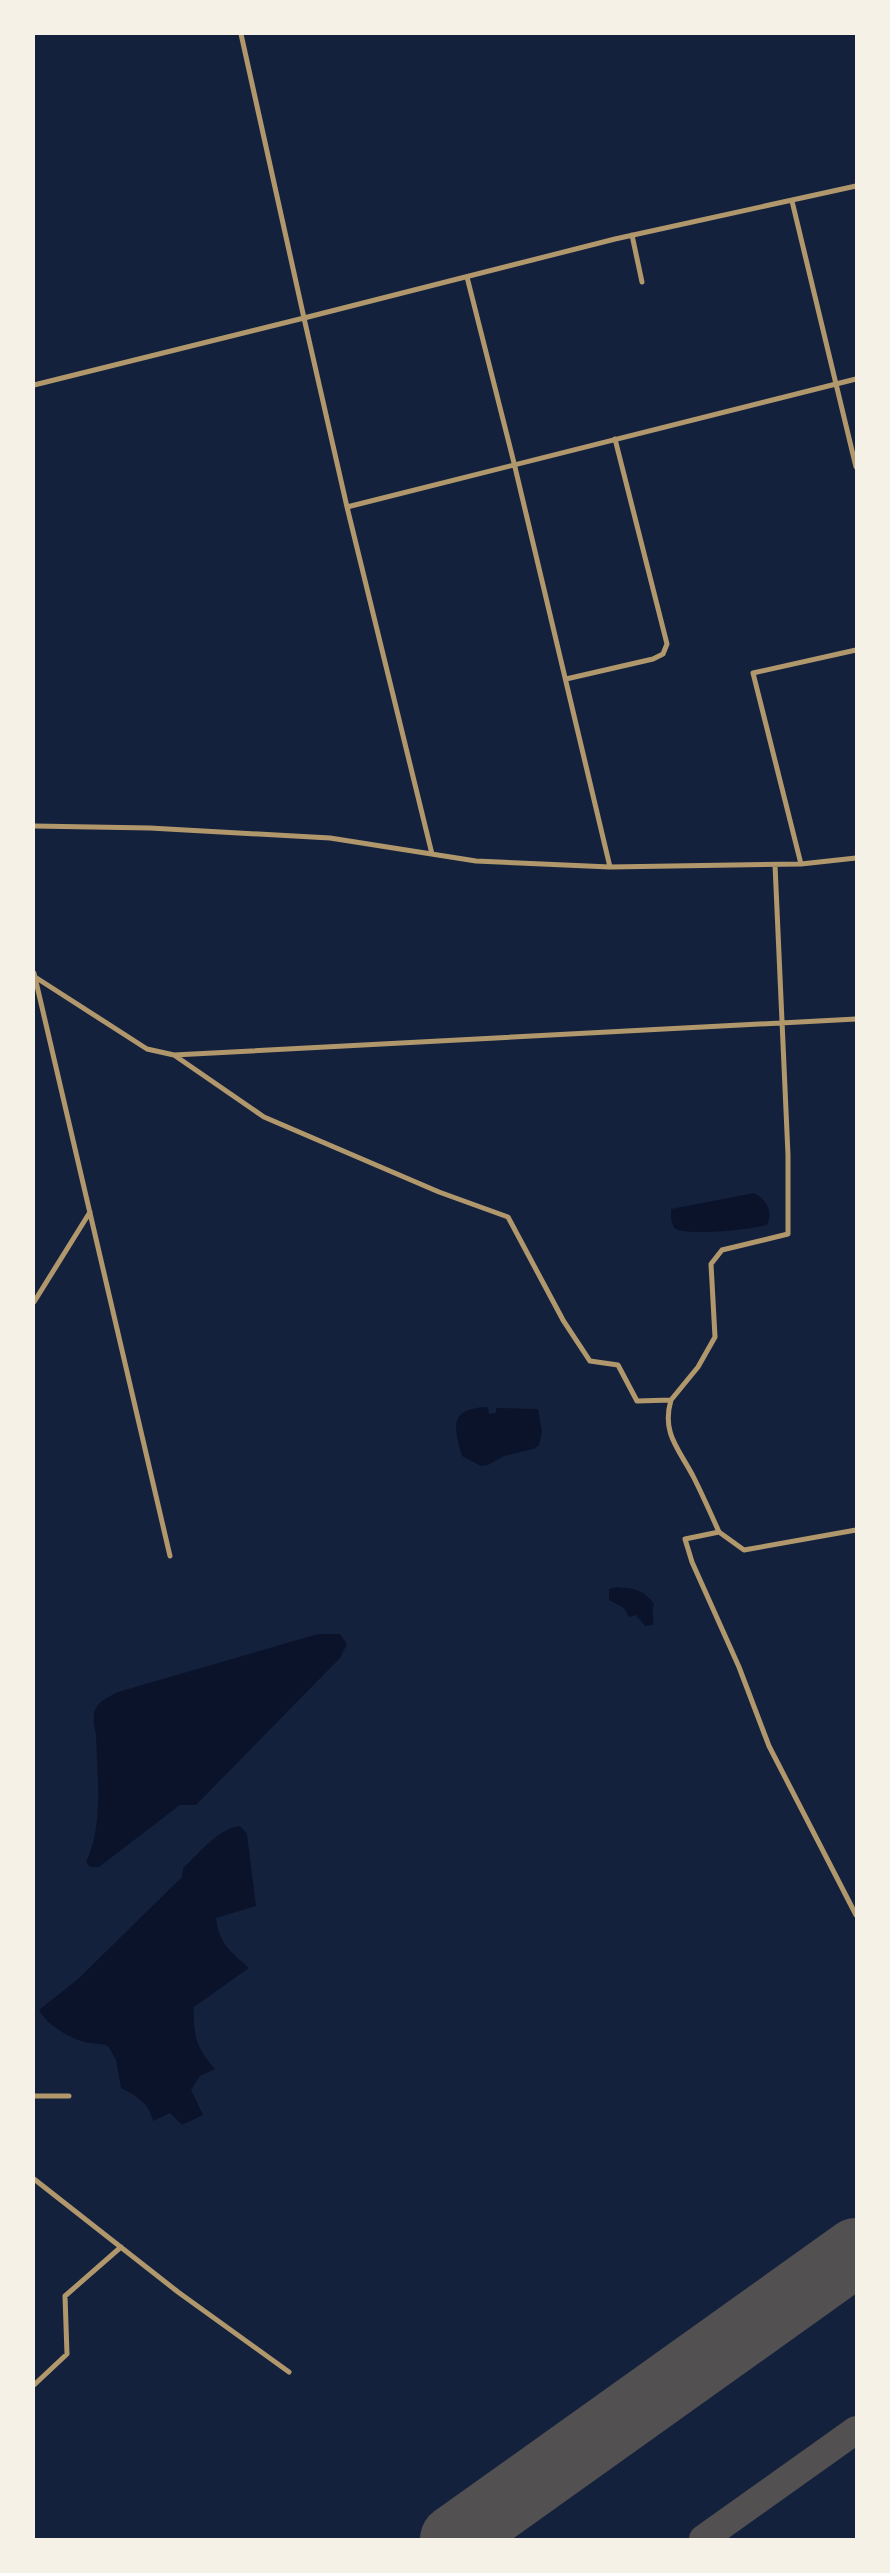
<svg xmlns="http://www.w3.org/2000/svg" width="890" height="2573" viewBox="0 0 890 2573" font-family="'Varela Round',sans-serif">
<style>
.water{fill:#0b132b}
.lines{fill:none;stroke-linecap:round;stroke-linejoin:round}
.taxiway{stroke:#525050;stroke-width:28}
.runway{stroke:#525050;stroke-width:68}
.minor{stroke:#b1986c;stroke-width:5}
</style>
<rect width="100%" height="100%" fill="#14213d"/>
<path class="water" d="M754 1193C766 1199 774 1212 767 1225 752 1229 686 1237 674 1228L671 1219V1209Z
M488 1407 489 1414 496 1413V1408L538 1409 542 1432 539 1445 533 1449 504 1456 488 1465 481 1466 462 1456C452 1424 451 1408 488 1407Z
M616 1587C633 1588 643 1589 654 1604 651 1612 655 1617 653 1625L645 1626 636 1615 629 1617 624 1608 609 1600V1589Z
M318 1634H340L347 1644 340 1658 196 1805H180L99 1867H90L86 1862C104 1824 97 1776 96 1735 90 1709 95 1703 118 1692Z
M240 1826 247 1834 256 1906 216 1918C219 1944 230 1951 249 1968L194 2007C193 2035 196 2048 215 2069L200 2076 191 2090 203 2115 182 2125 170 2113 153 2121C149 2103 137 2096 121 2088L116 2060 108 2046C100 2043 92 2044 84 2042 69 2038 46 2024 39 2010L78 1979 182 1877 183 1868C199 1854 218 1828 240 1826Z"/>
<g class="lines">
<path class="taxiway" d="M703 2539 856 2430"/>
<path class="runway" d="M454 2539 856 2252"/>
<path class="minor" d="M241 34 304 318 615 239 856 186
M792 201 856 467
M632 235 642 282
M467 277 514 463 610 867
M34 385 304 318 347 507 432 854
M347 507 856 379
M566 679 653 659 663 654 667 644 615 439
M34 826 150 828 330 838 476 861 610 867 801 864 856 858
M801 864 753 673 856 650
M34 973 170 1556
M35 977 147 1049 174 1055 264 1117 439 1192 508 1217 563 1320 590 1361 618 1365 637 1401 671 1400C661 1434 680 1450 694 1478 703 1496 711 1514 719 1532L685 1539 692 1562 739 1667 769 1746 856 1915
M174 1055 856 1019
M34 1302 90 1212
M671 1400 698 1367 715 1337 711 1264 722 1250 788 1234V1155L775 865
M719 1532 744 1550 856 1530
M34 2096H69
M34 2179 178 2292 289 2372
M34 2385 67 2354 65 2296 121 2247"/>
</g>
<rect width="890" height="2573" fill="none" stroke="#f6f1e7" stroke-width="70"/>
</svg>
